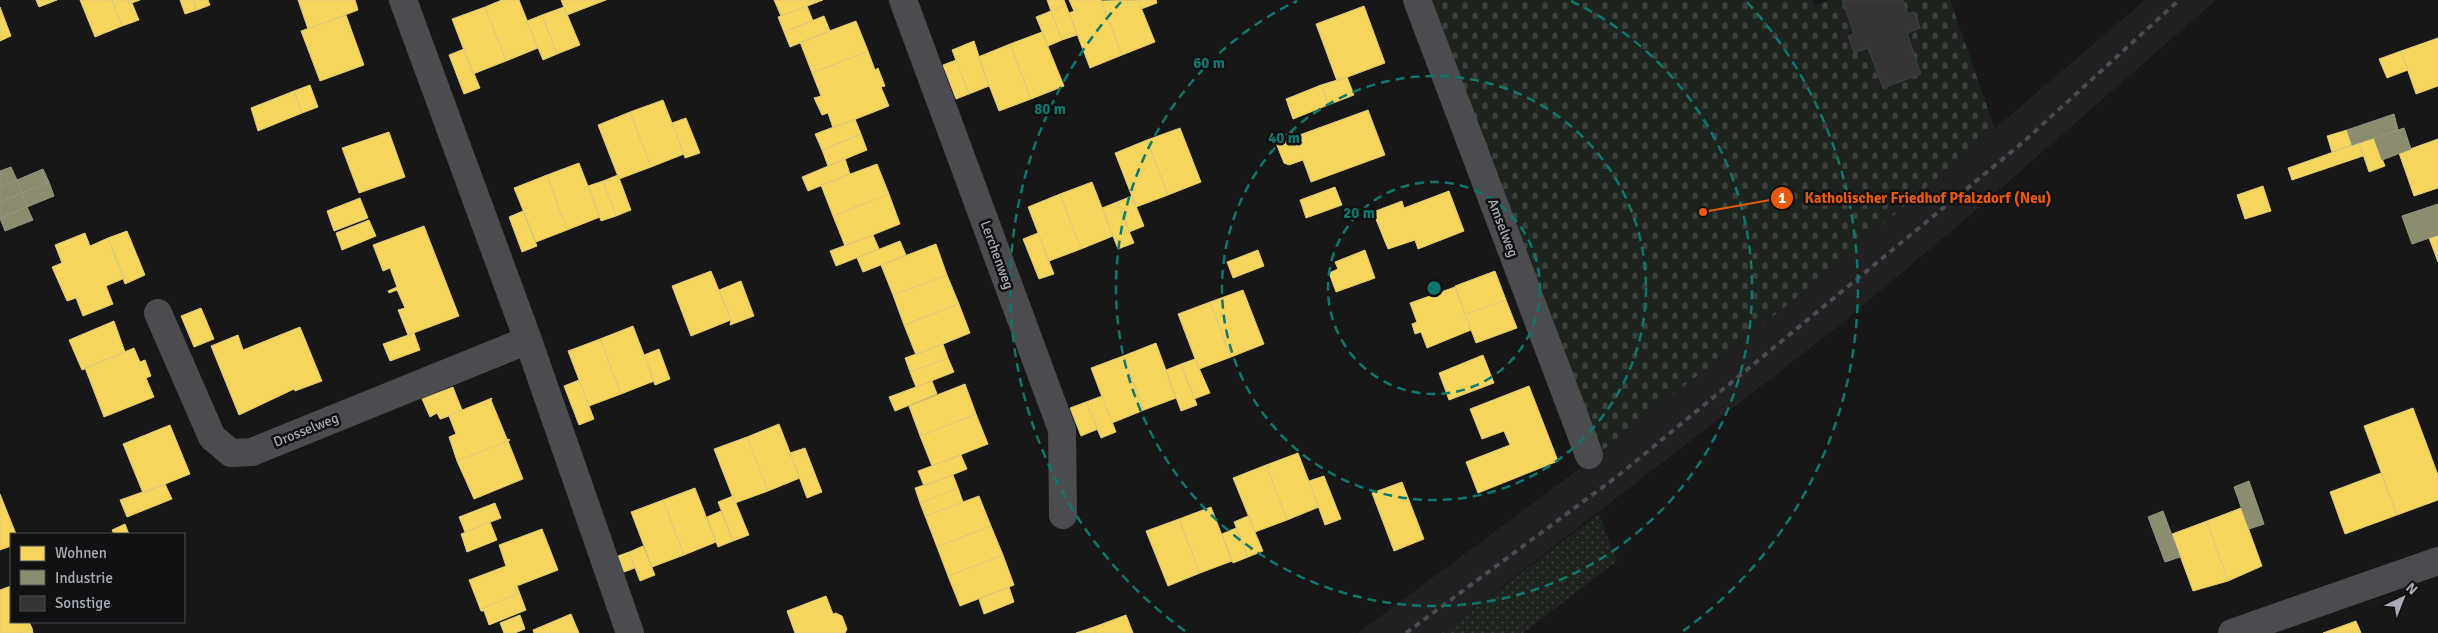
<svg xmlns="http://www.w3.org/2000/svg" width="2438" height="633" viewBox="0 0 2438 633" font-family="Signika,sans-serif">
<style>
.built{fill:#212123}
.grass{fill:url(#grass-dots)}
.cemetery{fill:url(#cemetery-stones)}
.homes{fill:#f6d55c;stroke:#dfc978}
.industry{fill:#8c8c6e;stroke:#949684}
.building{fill:#353536;stroke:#3f4043}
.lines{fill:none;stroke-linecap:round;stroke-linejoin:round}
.street{stroke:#4b4c50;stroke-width:28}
.rail{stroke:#4b4c4f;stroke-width:4;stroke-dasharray:6 5;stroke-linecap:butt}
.ring{fill:none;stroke:#0f766e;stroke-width:2.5;stroke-dasharray:9 6}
.labels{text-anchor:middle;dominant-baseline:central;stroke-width:5;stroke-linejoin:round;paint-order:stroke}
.street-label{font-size:14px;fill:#a8adb8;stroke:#111113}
.centre{fill:#0f766e;stroke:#111113;stroke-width:2.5}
.ring-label{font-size:15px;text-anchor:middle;font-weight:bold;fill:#0f766e;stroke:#111113;stroke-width:5;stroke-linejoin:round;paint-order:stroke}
.leader{fill:none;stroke:#e8590c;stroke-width:2}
.callout-dot{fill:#e8590c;stroke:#111113;stroke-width:2}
.mark-label{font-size:15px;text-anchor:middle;font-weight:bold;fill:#fff}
.callout-label{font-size:15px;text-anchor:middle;font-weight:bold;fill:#e8590c;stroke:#111113;stroke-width:5;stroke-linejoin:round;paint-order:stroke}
</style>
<defs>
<pattern id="grass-dots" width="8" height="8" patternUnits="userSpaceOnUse" patternTransform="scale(1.25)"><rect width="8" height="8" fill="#1d241e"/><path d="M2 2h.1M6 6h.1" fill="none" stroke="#3b413d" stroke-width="1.8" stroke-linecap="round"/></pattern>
<pattern id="cemetery-stones" width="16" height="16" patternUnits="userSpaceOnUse" patternTransform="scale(1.25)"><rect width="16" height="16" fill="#1d241e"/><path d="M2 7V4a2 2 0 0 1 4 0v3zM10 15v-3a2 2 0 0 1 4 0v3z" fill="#3b413d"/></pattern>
</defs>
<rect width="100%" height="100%" fill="#171717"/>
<path class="built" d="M2145 0H2216L1975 211 1835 329 1442 633H1358L1583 466 1800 295Z"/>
<path class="grass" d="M1599 514 1617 561 1523 633H1442Z"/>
<path class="cemetery" d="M1429 0H1812L1815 5 1829 0H1950L1995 129 1800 295 1598 454Z"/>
<path class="homes" d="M36 0H57L39 7Z
M80 0H112L122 26 95 37Z
M112 0H128L129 4 132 3 139 20 122 26Z
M128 0H140L129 4Z
M180 0H193L197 10 185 14Z
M193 0H208L210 5 197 10Z
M298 0H355L358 10 308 29Z
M502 0H519L538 48 506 61 485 7Z
M561 0H606L567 15Z
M774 0H823L781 16Z
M1047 0H1064L1066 5 1051 11Z
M1069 0H1101L1122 55 1090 68 1069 13 1074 11Z
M1138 0 1155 42 1122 55 1101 1Z
M1138 0H1156L1157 3 1141 9Z
M1066 5 1077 35 1062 40 1051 11Z
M807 6 813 21 784 32 778 17Z
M1364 6 1385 63 1337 81 1316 24Z
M0 7 11 36 0 41Z
M485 7 506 61 473 74 452 19Z
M564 7 580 45 557 54 542 15Z
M1051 11 1062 40 1048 46 1036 17Z
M346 15 364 65 320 81 301 31Z
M542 15 557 54 543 60 527 21Z
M824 16 830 31 790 47 784 32Z
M856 21 868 51 812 73 800 42Z
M1042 32 1064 86 1031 99 1010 44Z
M2438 38V86L2416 94 2401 51Z
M974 41 989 86 969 94 952 50Z
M1010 44 1031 99 999 111 978 57Z
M464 49 480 88 464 94 449 55Z
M868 51 875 70 878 68 885 86 881 87 889 106 833 128 828 113 822 115 814 98 821 96 812 73Z
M2401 51 2408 70 2387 78 2379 59Z
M956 60 969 94 956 99 943 65Z
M1347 77 1354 95 1328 105 1321 85Z
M310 85 318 107 302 113 294 91Z
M1321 85 1328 105 1293 119 1286 99Z
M294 91 302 113 258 131 251 108Z
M663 100 684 154 651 167 630 112Z
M1368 110 1385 155 1311 182 1303 160 1289 165 1284 163 1276 143 1279 137 1292 132 1294 137Z
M630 112 651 167 619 179 598 125Z
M686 118 700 153 685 158 672 123Z
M855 119 861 134 822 150 815 134Z
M1180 128 1201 182 1168 195 1147 140Z
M2347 130 2352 145 2332 152 2327 136Z
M389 132 405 177 359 193 342 148Z
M861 134 867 150 828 166 822 150Z
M2374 138 2385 166 2369 172 2359 143Z
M2438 139V188L2414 196 2399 153Z
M1147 140 1168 195 1136 207 1115 153Z
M2359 143 2363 156 2292 180 2288 168Z
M845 159 850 174 808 191 802 177Z
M579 163 600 217 567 230 547 175Z
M877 164 889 194 833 216 821 185Z
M547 175 567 230 536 242 514 188Z
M618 175 631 210 616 216 603 181Z
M603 181 616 216 601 221 588 186Z
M1092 182 1113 236 1081 249 1060 194Z
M2263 186 2271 211 2245 219 2237 195Z
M1335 187 1342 205 1306 218 1300 200Z
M1449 191 1464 231 1418 249 1415 240 1388 249 1373 212 1402 201 1404 208Z
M889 194 900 224 845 246 833 216Z
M1060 194 1081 249 1049 261 1028 207Z
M1132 196 1144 226 1129 232 1117 202Z
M360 198 368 218 334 231 327 211Z
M1117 202 1134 243 1118 249 1102 208Z
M523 211 537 246 522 252 509 217Z
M369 220 376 236 342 250 336 233Z
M424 226 459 316 408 335 398 310 405 308 397 290 389 293 388 291 397 287 390 268 383 271 373 245Z
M127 231 145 275 125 284 108 238Z
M85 233 90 246 108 238 125 278 106 286 113 304 83 316 76 298 67 301 52 267 62 263 55 245Z
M1038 233 1054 274 1039 279 1023 239Z
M873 235 879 249 836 266 830 251Z
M2438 235V262L2429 238Z
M900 241 906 255 863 272 857 258Z
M936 244 947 275 893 295 881 265Z
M1258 250 1264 266 1233 278 1227 262Z
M1365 250 1375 278 1336 292 1329 273 1338 269 1335 262Z
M711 271 731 320 691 336 672 286Z
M1495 271 1506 300 1465 314 1455 286Z
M947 275 959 304 904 325 893 295Z
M741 281 754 316 730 325 731 320 719 290Z
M1455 287 1471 330 1427 348 1421 332 1415 334 1412 324 1417 322 1410 303Z
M1243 290 1264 344 1231 357 1210 302Z
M1506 300 1517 328 1476 343 1465 314Z
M1210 302 1231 357 1199 369 1178 314Z
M959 304 970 333 916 355 904 325Z
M201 308 214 339 194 347 181 316Z
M114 321 125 352 82 370 69 340Z
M633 326 654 381 621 394 600 339Z
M300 327 322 381 295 391 294 389 239 415 211 346 238 335 243 350Z
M414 333 420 350 390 361 383 344Z
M600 339 621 394 589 406 568 351Z
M1156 343 1176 398 1144 410 1123 356Z
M943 344 948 358 910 372 905 358Z
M134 348 140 362 145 360 151 376 146 378 154 397 104 417 85 368Z
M659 349 670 379 655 385 644 355Z
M1483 355 1494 383 1449 400 1439 373Z
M1123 356 1144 410 1112 423 1091 368Z
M948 358 954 372 916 387 910 372Z
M1195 359 1210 393 1194 399 1181 364Z
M1181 364 1197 405 1181 411 1166 370Z
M579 380 594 419 579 425 564 386Z
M932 381 937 394 895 411 889 397Z
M965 384 976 414 920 436 909 406Z
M1529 386 1558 461 1478 493 1466 462 1510 445 1504 431 1482 439 1470 409Z
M453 387 462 410 440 419 437 413 430 417 422 399Z
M1102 396 1116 432 1101 438 1086 402Z
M492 398 491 400 507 439 510 440 457 461 449 437 456 434 449 416 440 419Z
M1086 402 1098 429 1081 436 1070 408Z
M2413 408 2438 475V500L2397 515 2364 426Z
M976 414 988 444 932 466 920 436Z
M779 424 800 478 768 491 747 437Z
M170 425 190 474 143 493 123 444Z
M747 437 768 491 735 503 714 449Z
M510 440 508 441 523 479 474 499 457 461Z
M805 448 822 492 807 498 790 453Z
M1298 453 1319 507 1287 520 1266 465Z
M961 455 967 469 924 486 918 471Z
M1266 465 1287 520 1255 532 1233 478Z
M2381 473 2397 515 2345 534 2330 492Z
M953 475 958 488 920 503 915 488Z
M1324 476 1341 519 1325 525 1309 481Z
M1402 482 1424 539 1394 551 1372 493Z
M165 484 172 499 127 517 120 500Z
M695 488 716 542 684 555 663 500Z
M958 488 963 502 925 516 920 503Z
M0 494 16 534H11V546L0 550Z
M733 496 749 535 733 541 718 502Z
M979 496 991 526 937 547 925 516Z
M663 500 684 555 652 567 631 512Z
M495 503 501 518 465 532 459 517Z
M1211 507 1232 561 1200 573 1179 519Z
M2241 508 2262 566 2228 581 2207 521Z
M721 511 733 541 718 547 707 517Z
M1248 516 1263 551 1248 557 1234 522Z
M1179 519 1200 573 1168 586 1146 531Z
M2207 521 2228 581 2193 591 2172 534Z
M490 522 497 540 467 552 461 534Z
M125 524 129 534H114L112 530Z
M991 526 1003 555 948 576 937 547Z
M1236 528 1248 557 1233 563 1222 534Z
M542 529 558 570 514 587 517 594 483 608 484 611H481L469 580 506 566 499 545Z
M643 546 655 575 640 581 629 552Z
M629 552 635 568 624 572 618 556Z
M1003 555 1014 585 960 606 948 576Z
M11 586V622H29L32 628 20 633H0V590Z
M517 586 526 610 489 625 483 608 517 594 514 587Z
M1009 587 1014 602 984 614 979 599Z
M826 596 833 614 836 613 842 616 847 629 845 633H795L787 611Z
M571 614 579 633H534L533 630Z
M520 615 525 629 515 633H504L500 623Z
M1126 615 1133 633H1096L1094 627Z
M2356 621 2361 633H2323Z
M1094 627 1096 633H1076Z
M32 628 33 633H20Z"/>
<path class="industry" d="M2394 114 2398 130 2352 145 2347 130Z
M2404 128 2411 149 2382 160 2374 138Z
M11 167 17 180 0 187V171Z
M43 169 49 182 22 193 17 180Z
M17 180 22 193 0 202V187Z
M49 182 54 196 27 207 22 193Z
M22 193 27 207 0 218V202Z
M2438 204V235L2412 244 2402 216Z
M27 207 33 220 5 231 0 218Z
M2249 481 2264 524 2249 529 2234 487Z
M2163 511 2180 557 2165 562 2148 517Z"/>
<path class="building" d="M1842 0H1903L1908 14 1915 12 1920 28 1907 33 1921 74 1883 88 1868 48 1854 53 1848 36 1854 34Z"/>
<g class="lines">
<path class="street" d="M403 0 528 340 630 633
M903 0 1062 430 1063 515
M1417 0 1589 455
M158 313 212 437 231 453 252 452 528 340
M2232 633 2438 561"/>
<path class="rail" d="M1406 633 1619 475 2021 144 2179 0"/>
</g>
<g class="ring">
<circle cx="1434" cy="288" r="106"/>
<circle cx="1434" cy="288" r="212"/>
<path d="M1571 1A318 318 0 1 1 1297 1"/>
<path d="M1185 631A424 424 0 0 1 1121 2M1747 2A424 424 0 0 1 1683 631"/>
</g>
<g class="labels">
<g class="street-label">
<text transform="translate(1503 228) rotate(69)">Amselweg</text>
<text transform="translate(997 255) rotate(70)">Lerchenweg</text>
<text transform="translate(306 430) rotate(-22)">Drosselweg</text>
</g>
</g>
<circle cx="1434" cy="288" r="8" class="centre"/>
<g class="ring-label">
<text x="1209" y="68">60 m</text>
<text x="1050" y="114">80 m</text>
<text x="1284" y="143">40 m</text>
<text x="1359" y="218">20 m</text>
</g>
<path class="leader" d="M1703 212L1782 198"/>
<g class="callout-dot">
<circle cx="1703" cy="212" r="5"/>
<circle cx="1782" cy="198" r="12"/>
</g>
<g class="mark-label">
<text x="1782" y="203">1</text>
</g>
<g class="callout-label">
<text x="1928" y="203">Katholischer Friedhof Pfalzdorf (Neu)</text>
</g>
<rect x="10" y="533" width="175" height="90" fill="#111113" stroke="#4d4f55"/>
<rect x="20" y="546" width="25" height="15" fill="#f6d55c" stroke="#4d4f55"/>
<text x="55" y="558" font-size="15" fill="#a8adb8">Wohnen</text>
<rect x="20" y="570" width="25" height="15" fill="#8c8c6e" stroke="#4d4f55"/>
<text x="55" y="583" font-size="15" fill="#a8adb8">Industrie</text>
<rect x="20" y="596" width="25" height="15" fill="#353536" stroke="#4d4f55"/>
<text x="55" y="608" font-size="15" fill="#a8adb8">Sonstige</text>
<g transform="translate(2403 598) rotate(43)" stroke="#111113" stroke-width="4" paint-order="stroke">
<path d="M0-4L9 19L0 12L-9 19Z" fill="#a8adb8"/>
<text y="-8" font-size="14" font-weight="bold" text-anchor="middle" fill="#a8adb8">N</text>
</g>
</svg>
